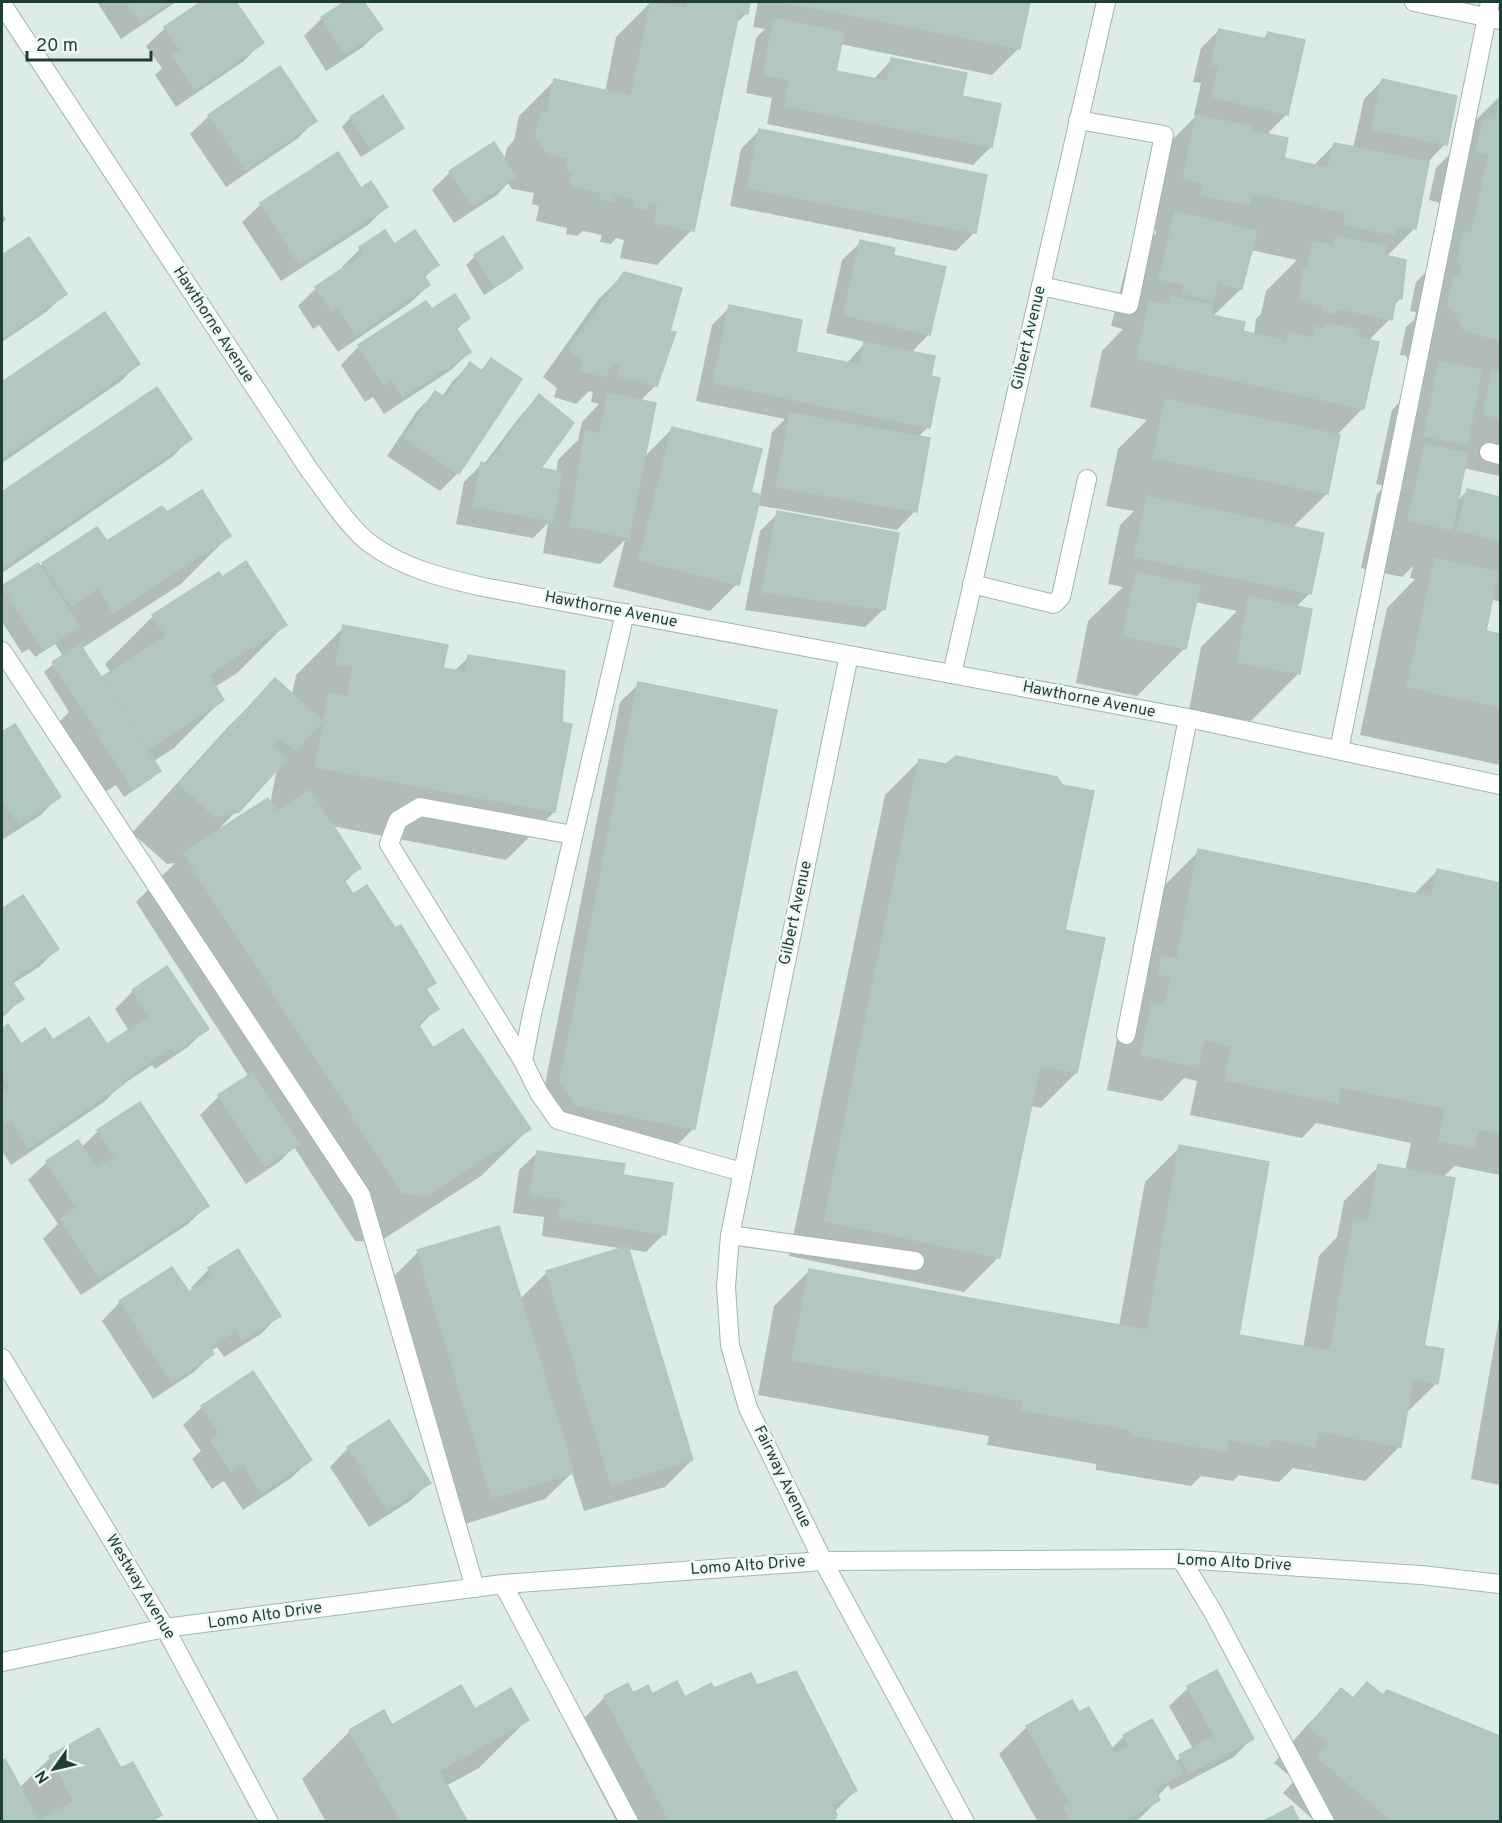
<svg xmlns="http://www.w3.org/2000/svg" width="1502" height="1823" viewBox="0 0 1502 1823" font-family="Overpass,sans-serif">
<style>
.shadow{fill:#0003;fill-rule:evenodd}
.building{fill:#b3c7c1;stroke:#b0c6c0;stroke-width:1.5}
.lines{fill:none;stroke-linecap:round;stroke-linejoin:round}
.lane-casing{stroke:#a1b4b0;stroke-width:20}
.street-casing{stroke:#a1b4b0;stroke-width:20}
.secondary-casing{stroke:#9cb9b3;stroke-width:20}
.lane{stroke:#fff;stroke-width:18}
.street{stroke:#fff;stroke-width:18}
.secondary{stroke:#fff;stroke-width:18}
.labels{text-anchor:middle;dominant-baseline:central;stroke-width:5;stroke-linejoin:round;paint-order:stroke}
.street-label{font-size:16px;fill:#1e3e3a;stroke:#eff8f5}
</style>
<rect width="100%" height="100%" fill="#deece8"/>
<path class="shadow" d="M97 2H176L121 39Z
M204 2H234L262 42 244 61 176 107 155 75 162 68 146 46 165 28Z
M347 2H363L381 29 363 47 326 71 304 36 322 18Z
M651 2 661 4V2H749L747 13 735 24 692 230 657 265 620 258 624 240 616 238 611 244 600 242 602 235 583 231 577 236 566 234 567 228 536 221 539 206 532 204 534 193 512 189 508 183 497 195 454 223 432 190 450 172 504 160 507 148 514 140 519 116 554 81 605 92 616 37Z
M758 2H1028L1019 48 992 75 840 44 834 72 873 80 892 59 960 97 991 147 973 165 767 124 772 98 746 93 756 38 765 29 753 27Z
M1219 30 1262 40 1268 33 1287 114 1266 135 1282 159 1313 166 1335 144 1353 148 1364 99 1382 81 1445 144 1428 162 1415 228 1386 257 1405 261 1400 299 1393 306 1390 319 1368 341 1363 408 1336 436 1327 494 1292 528 1310 593 1295 608 1299 673 1251 721 1189 710 1201 647 1237 611 1195 602 1185 648 1137 696 1076 683 1088 621 1123 587 1108 584 1120 525 1134 511 1106 506 1118 449 1147 420 1090 407 1102 351 1123 329 1111 326 1128 260 1156 233V231L1136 227 1148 164 1196 116 1194 115 1201 83 1193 82 1201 48ZM1250 250 1297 260 1266 291 1261 314 1256 319 1254 335 1241 332 1212 317 1241 289Z
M1500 96V476L1463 468 1456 502 1468 490 1500 499V602L1491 599 1484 632 1500 636V765L1360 735 1387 608 1415 579 1410 578 1413 566 1402 577 1361 568 1377 494 1385 486 1376 484 1392 410 1422 380 1416 379 1406 356 1400 355 1406 327 1414 320 1416 312 1410 311 1416 282 1426 272 1441 203 1429 200 1436 168 1452 152 1454 142Z
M382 97 402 128 393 136 361 157 342 127 350 118Z
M209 116 315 121 297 139 226 187 190 134Z
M759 131 975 232 956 251 730 206 741 149Z
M337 155 360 190 386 207 368 225 281 281 242 222 261 204Z
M2 213 6 219 2 224Z
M384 232 394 246 437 265 424 278 429 285 410 303 338 352 319 325 313 329 298 306 316 288 344 269 342 267 360 249Z
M502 238 521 268 512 277 484 295 466 265 475 256Z
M28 239 65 294 46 312 2 342V257Z
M861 242 891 256 929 334 911 353 929 377 928 427 918 437 915 511 897 530 757 505 737 584 710 611 613 587 625 540 600 564 543 553 548 523 533 538 456 524 464 482 482 464H484L521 415 539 396 538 469 556 473 558 460 578 440 582 422 599 404 591 402 593 392 589 391 576 404 554 397 557 388 543 377 597 301 624 274 656 385 640 401 643 458 673 428 749 493 760 497 772 432 785 419 696 401 712 325 730 307 794 353 846 364 866 342 826 333 842 260Z
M431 311 468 318 456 331 470 352 451 370 384 414 373 397 365 402 341 365 359 346Z
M105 314 138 364 120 382 2 463V383Z
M491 360 458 473 440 491 387 456 417 411 435 393 442 397 452 382 470 364 480 371Z
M156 389 190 439 172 457 2 573V494Z
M778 513 884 609 865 627 745 610 760 531Z
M166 514 229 536 181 584 81 649 101 679 111 673 105 664 153 616 218 574 222 579 285 625 237 673 215 687 222 700 174 748 154 761 160 770 151 779 124 797 116 785 99 796 55 726 69 712 44 672 63 656 55 644 35 657 29 649 22 653 2 622V589L43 564 107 543Z
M344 627 441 669 454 671 469 657 554 812 506 860 332 826 359 868 344 883 353 896 394 931 434 982 425 991 437 1008 418 1028 433 1050 529 1129 481 1176 379 1242 355 1241 294 1147 279 1162 246 1184 200 1115 219 1096 249 1077 136 902 175 863 167 864 132 833 227 728 275 680 292 695 296 675ZM277 768 270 804 221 830 220 828Z
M639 684 694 1128 676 1146 557 1123 542 1100 620 702Z
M14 726 59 796 41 815 2 840V734Z
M920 760 947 765 1063 931 1076 1073 1041 1108 1030 1106 999 1257 964 1292 789 1256 885 795Z
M1199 851 1413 895 1437 871 1500 884V1175L1455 1166 1443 1177 1423 1348 1437 1383 1405 1414 1400 1446 1365 1481 1293 1468 1279 1482 1239 1475 1233 1481 1201 1476 1191 1486 1096 1470V1464L987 1445 989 1436 758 1395 774 1306 809 1271 1119 1326 1145 1182 1180 1147 1237 1336 1303 1348 1319 1256 1337 1237 1344 1201 1379 1166 1405 1171 1411 1143 1316 1123 1302 1138 1190 1115 1197 1081 1184 1078 1162 1101 1107 1090 1117 1039 1135 1022 1164 886Z
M23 897 57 949 39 967 12 984 22 999 2 1018V911Z
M133 991 207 1028 188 1047 155 1069 152 1065 119 1087 104 1102 11 1165 2 1151V1031L7 1027 21 1046H106L129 1031 115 1009Z
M98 1131 207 1206 188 1224 81 1295 43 1239 58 1224 28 1180 47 1162 78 1142 81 1148Z
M538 1152 621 1176 664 1234 646 1252 628 1249 692 1460 665 1487 584 1511 572 1473 545 1499 465 1524 391 1279 418 1252 520 1299 547 1272 625 1249 542 1236 544 1217 513 1213 519 1170Z
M209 1269 279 1315 261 1334 224 1357 217 1347 211 1351 212 1354 194 1372 153 1399 102 1321 120 1302 188 1294 193 1291 191 1288Z
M1500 1312V1485L1471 1479Z
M202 1407 310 1460 291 1478 243 1510 224 1481 212 1489 192 1459 201 1451 183 1425Z
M348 1448 429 1483 410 1501 369 1527 330 1467Z
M1216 1672 1252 1738 1234 1757 1171 1790 1168 1785 1157 1797 1158 1800 1136 1822H1038L999 1754 1027 1727 1071 1702 1079 1714 1111 1749 1124 1736 1151 1721 1175 1762 1193 1749 1169 1706 1188 1688Z
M628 1685 633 1695 684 1699 714 1690 757 1687 855 1791 834 1812 832 1822H617L570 1732 605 1697Z
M1342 1690 1352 1699 1383 1697 1387 1692 1500 1738V1822H1316L1283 1793 1295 1780 1274 1763 1307 1725Z
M474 1711 527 1720 479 1768 446 1786 466 1822H326L302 1779 350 1731 391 1727Z
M98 1730 121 1770 160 1814 153 1822H2V1763L4 1761 19 1788 50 1758Z"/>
<path class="building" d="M127 2H170L140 21Z
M201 2H236L264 43 195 90 172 55 180 50 164 27Z
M345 2H364L383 29 345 54 321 17Z
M651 2 687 9 688 2H750L748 14 739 13 694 231 654 223 658 205 649 203 647 209 634 207 636 200 615 195 613 202 600 199 601 193 570 186 573 171 566 169 568 159 547 154 535 137 541 111 547 112 554 79 631 96Z
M785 2H1030L1020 49Z
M774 18 844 32 836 71 887 81 891 58 967 73 962 96 1001 104 992 147 785 106 789 80 763 75Z
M1219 29 1266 39 1268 32 1305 40 1288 115 1211 97 1219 65 1211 64Z
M280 66 317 121 245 170 208 115Z
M1382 79 1457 96 1447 145 1371 129Z
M383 95 404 128 371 149 350 117Z
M1500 97V340L1464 331 1454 309 1447 307 1454 278 1459 279 1463 264 1457 263 1464 232 1471 234 1489 155 1476 152 1484 118 1495 120Z
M1196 115 1250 126V130L1288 138 1284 158 1328 168 1334 143 1429 162 1416 229 1397 225 1395 235 1344 225 1346 213 1252 193 1250 205 1201 195 1203 183 1183 179Z
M759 129 987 175 976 233 747 188Z
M494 142 517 177 472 206 449 171Z
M338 152 361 188 371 181 388 207 299 264 260 203Z
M1175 211 1257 231 1242 289 1218 283 1213 301 1182 293 1184 285 1159 279Z
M385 230 394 244 415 230 439 265 424 275 430 285 356 335 338 308 332 312 315 287 364 254 359 247Z
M503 236 523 268 494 287 474 255Z
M1336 236 1386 246 1384 255 1406 260 1402 299 1396 298 1392 320 1336 308 1335 314 1323 311 1324 306 1300 301 1303 269 1307 270 1313 241 1334 245Z
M29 237 67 294 2 338V255Z
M860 240 895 248 893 255 946 267 930 335 843 315Z
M624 272 682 288 670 331 676 332 657 386 618 376 620 365 612 363 605 377 580 371 583 360 569 349Z
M455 294 470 318 456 328 471 352 403 397 392 380 384 385 358 345 426 301 432 309Z
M1171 296 1213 305 1211 315 1245 322 1243 331 1286 341 1288 333 1313 338 1315 327 1324 329 1326 323 1359 330 1358 337 1379 342 1364 409 1137 359 1149 301 1169 305Z
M729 305 802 320 796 352 860 365 864 342 935 356 931 376 940 378 930 428 713 383Z
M105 312 140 364 2 458V382Z
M491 358 522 379 459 474 404 437 435 391 446 398 470 362 482 371Z
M1439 361 1482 370 1467 445 1424 436Z
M1492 370 1500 372V418L1483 414Z
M157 387 192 439 2 568V492Z
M608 393 656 403 629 538 570 526 585 431 600 434Z
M539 394 574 423 541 468 562 472 553 521 473 506 481 462 488 464Z
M1165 399 1340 435 1328 494 1153 458Z
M790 413 930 438 917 512 776 487Z
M672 427 762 449 751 492 761 495 739 585 639 560Z
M1425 444 1468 453 1452 530 1408 520Z
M1467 489 1500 497V541L1457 530Z
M202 490 231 536 113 613 98 588 71 606 42 563 97 527 107 541 162 506 167 512Z
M1147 496 1324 533 1311 594 1134 557Z
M777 511 899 533 885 610 762 592Z
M1435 558 1498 572 1486 631 1500 634V707L1407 687Z
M246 561 287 625 209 675 224 700 148 749 102 677 166 636 152 615 219 572 222 577Z
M38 563 80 626 44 650 2 586Z
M1136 572 1200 586 1186 649 1123 636Z
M1249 597 1312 609 1300 674 1237 662Z
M343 625 448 645 443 668 465 672 468 655 565 671 562 722 572 724 555 812 315 767 329 693 347 696 353 666 336 664Z
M80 644 161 771 133 789 52 662Z
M275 678 323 721 296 751 280 737 273 746 287 759 239 812 215 817 179 784Z
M638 682 777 710 695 1129 575 1105 560 1081Z
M15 724 61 797 19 824 2 798V732Z
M956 756 1057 777 1062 785 1094 791 1065 930 1105 938 1077 1073 1040 1066 1000 1258 824 1221 919 759 946 764Z
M310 790 361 868 343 879 353 894 367 885 395 928 401 925 436 983 426 989 439 1009 417 1023 433 1048 463 1029 531 1129 428 1195 403 1194 183 853 268 798 277 811Z
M1198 849 1431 897 1437 869 1500 883V1133L1478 1129 1474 1148 1439 1141 1445 1108 1341 1087 1338 1103 1225 1080 1231 1046 1204 1040 1198 1067 1141 1055 1152 1003 1165 1005 1171 977 1158 974 1162 956 1177 959Z
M23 895 59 949 11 980 24 999 2 1013V909Z
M167 966 209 1029 174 1052 171 1048 122 1081 124 1084 29 1148 11 1119 5 1123 2 1118V1092L10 1087 2 1074V1029L8 1024 21 1044 45 1028 53 1040 89 1017 107 1044 150 1016 132 990Z
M252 1073 300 1144 265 1166 218 1095Z
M140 1102 209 1206 99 1278 60 1219 77 1208 46 1161 78 1140 97 1168 115 1156 97 1130Z
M1179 1145 1269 1162 1239 1335 1330 1351 1354 1219 1369 1220 1378 1164 1455 1178 1424 1346 1444 1349 1438 1384 1413 1379 1401 1447 1318 1431 1315 1447 1271 1439 1269 1447 1229 1440 1227 1452 1130 1435 1131 1430 1021 1410 1023 1401 792 1360 809 1269 1147 1330Z
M537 1151 625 1164 623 1175 673 1183 666 1235 559 1218 562 1199 530 1195Z
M499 1226 574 1473 492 1498 417 1250Z
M628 1246 693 1460 611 1485 546 1271Z
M238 1249 281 1316 242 1340 236 1330 210 1347 214 1354 172 1382 119 1301 172 1267 189 1292 213 1276 208 1268Z
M253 1371 312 1460 261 1493 243 1464 231 1472 210 1440 219 1433 201 1406Z
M389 1420 431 1483 388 1510 347 1447Z
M1217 1670 1254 1739 1189 1773 1179 1755 1214 1736 1187 1686Z
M796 1671 857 1791 832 1804 837 1815 834 1822H670L604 1696 628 1683 633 1693 648 1685 652 1694 677 1681 685 1697 711 1683 714 1688 751 1673 757 1685Z
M1367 1682 1383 1695 1387 1690 1500 1736V1822H1388L1390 1820 1317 1757 1328 1744 1308 1727 1341 1688 1353 1698Z
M461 1685 475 1709 511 1688 529 1720 439 1771 468 1822H401L349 1730 384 1710 392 1725Z
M1072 1700 1079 1712 1089 1707 1115 1753 1129 1745 1123 1735 1152 1719 1183 1773 1154 1789 1160 1800 1121 1822H1072L1064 1807 1070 1804 1026 1726Z
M99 1728 121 1768 133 1762 162 1815 150 1822H2V1761L5 1759 39 1821 74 1801 49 1756Z
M1292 1806 1300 1822H1262Z"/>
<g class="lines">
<g class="lane-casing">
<path id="lane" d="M1041 286 1129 305 1164 135 1078 120
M1489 452 1500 455
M972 584 1054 604 1061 597 1087 479
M625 613 532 1014 523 1061 539 1093 558 1120 742 1172
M2 651 361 1195 475 1588
M1339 750 1490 2
M523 1061 389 844 398 820 420 807 573 835
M730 1235 915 1261
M1181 1559 1213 1612 1325 1822
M503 1584 629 1822"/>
</g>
<g class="street-casing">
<path id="street" d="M1414 2 1500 20
M2 4 310 471C327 493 350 530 372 545 405 569 444 578 483 587L1188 718 1500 785
M849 655 730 1235 726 1287 730 1345 748 1408 823 1561 965 1822
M952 674 1106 2
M1126 1035 1188 718
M2 1358 165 1628 269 1822"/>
</g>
<g class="secondary-casing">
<path id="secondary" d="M2 1662 165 1628 503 1584 823 1561 1181 1559 1421 1575 1500 1584"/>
</g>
<use href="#lane" class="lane"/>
<use href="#street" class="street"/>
<use href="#secondary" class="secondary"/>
</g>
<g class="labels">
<g class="street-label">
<text transform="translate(213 325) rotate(57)">Hawthorne Avenue</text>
<text transform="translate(1029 338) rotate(-77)">Gilbert Avenue</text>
<text transform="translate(611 610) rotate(11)">Hawthorne Avenue</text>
<text transform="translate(1089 700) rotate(11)">Hawthorne Avenue</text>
<text transform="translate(796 913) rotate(-78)">Gilbert Avenue</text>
<text transform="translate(782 1477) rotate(64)">Fairway Avenue</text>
<text transform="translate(1234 1563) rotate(3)">Lomo Alto Drive</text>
<text transform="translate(748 1566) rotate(-4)">Lomo Alto Drive</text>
<text transform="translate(140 1587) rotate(59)">Westway Avenue</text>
<text transform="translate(265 1616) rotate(-8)">Lomo Alto Drive</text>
</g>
</g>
<rect width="1502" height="1823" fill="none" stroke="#1e3e3a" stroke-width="6"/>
<g transform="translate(54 1769) rotate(236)" stroke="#eff8f5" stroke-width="4.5" paint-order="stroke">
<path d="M0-4.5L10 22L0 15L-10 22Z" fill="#1e3e3a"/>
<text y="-9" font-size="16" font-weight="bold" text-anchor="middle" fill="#1e3e3a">N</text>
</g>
<path d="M27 51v9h124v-9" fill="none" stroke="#1e3e3a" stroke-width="3"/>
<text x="36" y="51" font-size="18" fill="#1e3e3a" stroke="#eff8f5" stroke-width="4.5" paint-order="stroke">20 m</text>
</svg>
